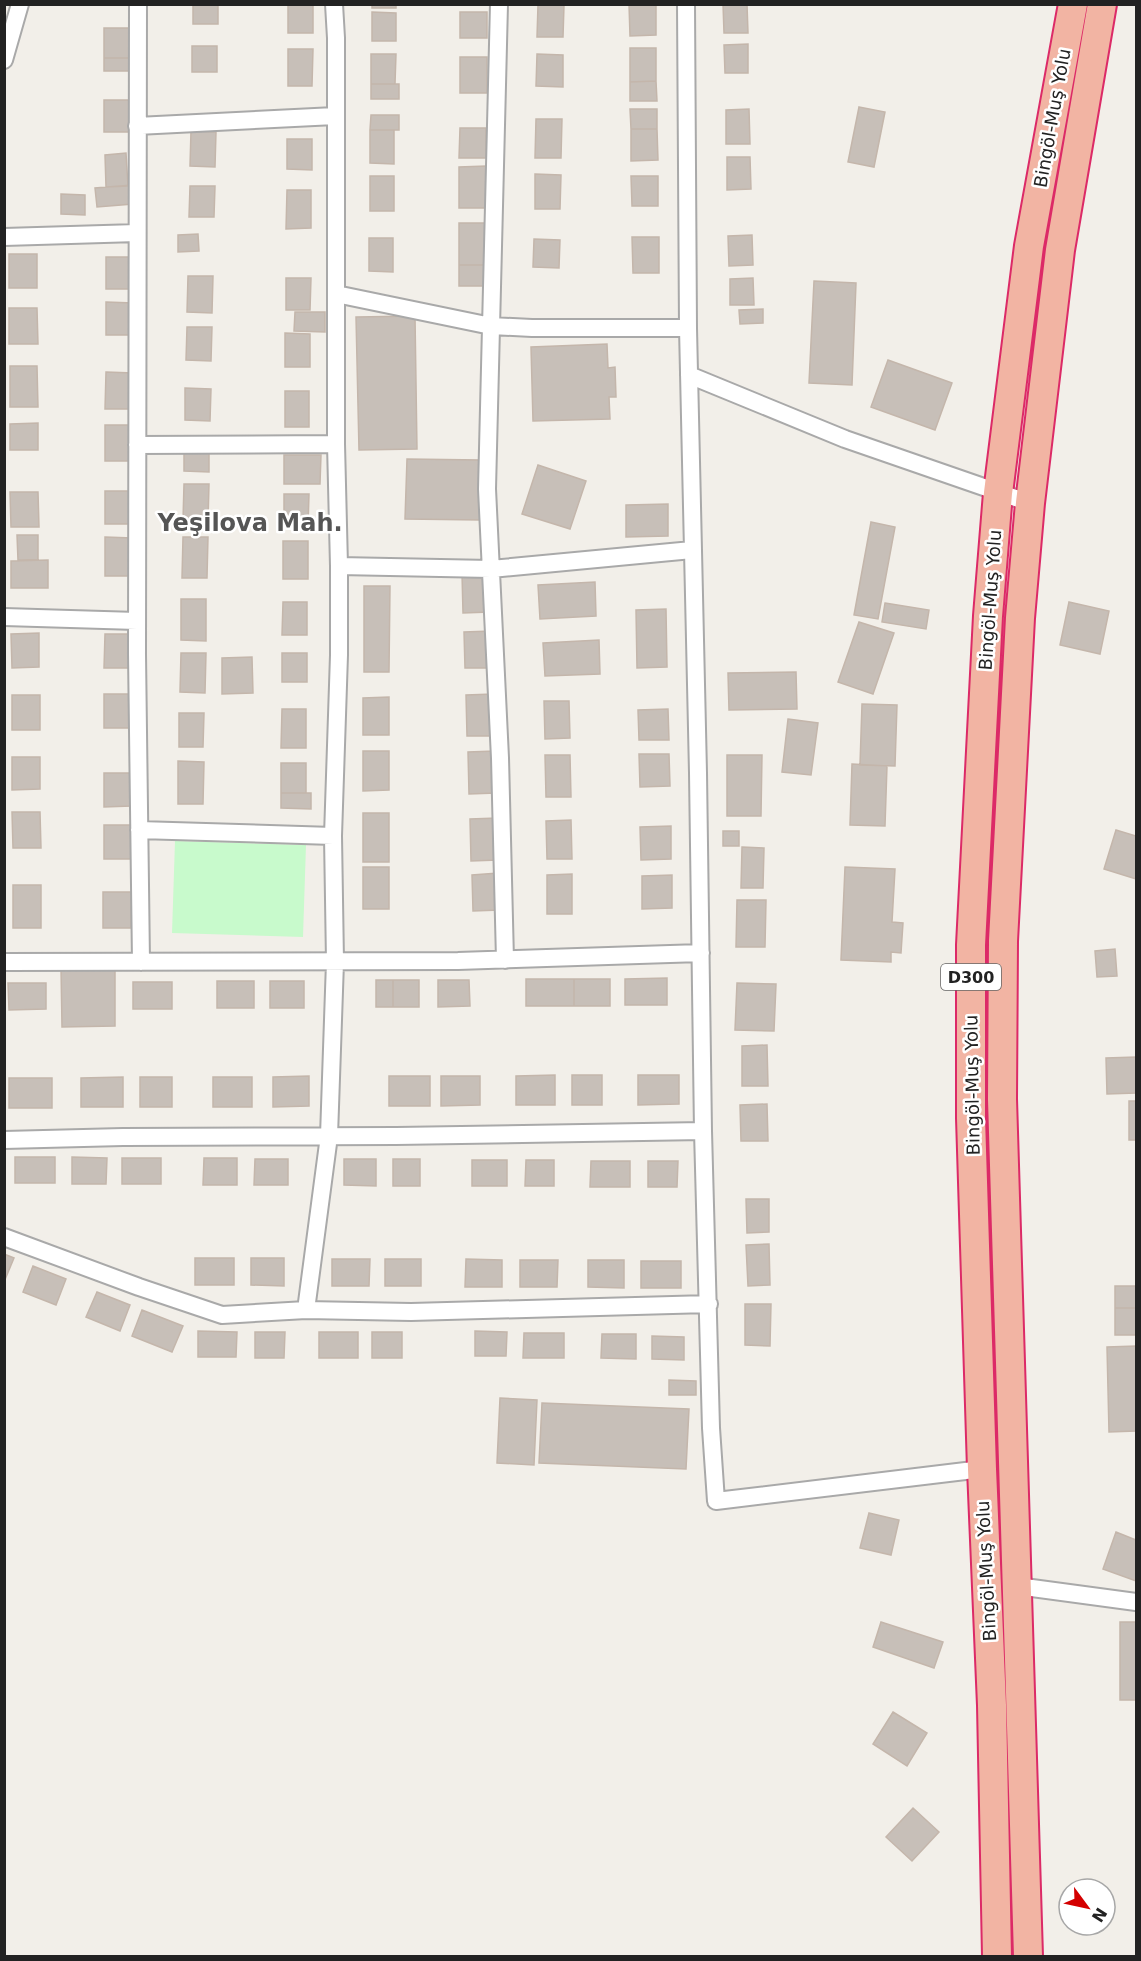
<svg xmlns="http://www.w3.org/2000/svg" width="1141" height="1961" viewBox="0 0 1141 1961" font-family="'DejaVu Sans',sans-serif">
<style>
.park{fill:#c8facc}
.building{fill:#c7bfb8;stroke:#c4b6ab;stroke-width:1.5}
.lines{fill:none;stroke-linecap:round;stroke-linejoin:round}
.minor-casing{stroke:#a9a9a9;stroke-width:20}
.trunk-casing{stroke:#dc2a67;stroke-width:32}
.minor{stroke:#fff;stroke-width:16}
.trunk{stroke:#f2b4a3;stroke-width:28}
.labels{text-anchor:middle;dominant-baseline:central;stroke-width:5;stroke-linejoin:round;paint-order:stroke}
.shield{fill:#fff;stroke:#646464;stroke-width:1.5}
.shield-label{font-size:16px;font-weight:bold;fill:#222}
.street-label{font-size:18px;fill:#222;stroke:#fff}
.district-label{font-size:24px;font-weight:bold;fill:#555;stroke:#fff}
</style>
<rect width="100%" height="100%" fill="#f2efe9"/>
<path class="park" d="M175 841 306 845 303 937 172 933Z"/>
<path class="building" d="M193 4H218V24H193Z
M288 4H313V33H288Z
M372 4H396V8H372Z
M629 4H656V35L630 36Z
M723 4H747L748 33H724Z
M538 5H564L563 37H537Z
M372 12 396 13V41H372Z
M460 12H487V38H460Z
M104 28H129V58H104Z
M748 44V73H725L724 45Z
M192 46H217V72H192Z
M630 48H656V81L630 82Z
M288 49H313L312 86H288Z
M371 54H396L395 84H371Z
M537 54 563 55V87L536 86Z
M460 57H487V93H460Z
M104 58H129V71H104Z
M656 81 657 101H630V82Z
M371 84H399V99H371Z
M104 100H130L129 132H104Z
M859 107 885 112 874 167 848 162Z
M630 109H657V129H631Z
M749 109 750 144H726V110Z
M371 115H399V130H370Z
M536 119H562L561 158H535Z
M460 128H486V158H459Z
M631 129H657L658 160 631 161Z
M370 130H394V164L370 163Z
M191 131 216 132 215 167 190 166Z
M287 139H312V170L287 169Z
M126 153 128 186 106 187 105 155Z
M727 157H750L751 189 727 190Z
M486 166V208H459V167Z
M535 174 561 175 560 209H535Z
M370 176H394V211H370Z
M631 176H658V206H632Z
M132 185 133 204 97 207 95 188Z
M190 186H215L214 217H189Z
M287 190H311V228L286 229Z
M61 194 85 195V215L61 214Z
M459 223H486V265H459Z
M198 234 199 251 178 252V235Z
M752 235 753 265 729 266 728 236Z
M632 237H659V273H633Z
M369 238H393V272L369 271Z
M534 239 560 240 559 268 533 267Z
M9 254H37V288H9Z
M106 257H133V289H106Z
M459 265H486L485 286H459Z
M188 276H213L212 313 187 312Z
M286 278H311L310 310H286Z
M753 278 754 305H730V279Z
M814 281 856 283 852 385 809 383Z
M106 302 133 303V335H106Z
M9 308H37L38 344H9Z
M763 309V323L740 324 739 310Z
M295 312H325V332L294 331Z
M415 316 417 449 359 450 356 317Z
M187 327H212L211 361 186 360Z
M285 333 310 334V367H285Z
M607 344 608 368 615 367 616 397H609L610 419 533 421 531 347Z
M888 360 952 383 935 430 871 407Z
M10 366H37L38 407H10Z
M106 372 133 373V409H105Z
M185 388 211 389 210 421 185 420Z
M285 391H309V427H285Z
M38 423V450H10V424Z
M105 425H133V461H105Z
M184 449 209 450V472L184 471Z
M284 455H321L320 484H284Z
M407 459 481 460 480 520 405 519Z
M538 465 586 481 570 529 522 514Z
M184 484H209L208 521 183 520Z
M105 491H132V524H105Z
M10 492H38L39 527H11Z
M284 494H309L308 526H284Z
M668 504V536L626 537V505Z
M871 522 895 527 878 619 854 615Z
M17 535H38V560H18Z
M105 537 132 538V576H105Z
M183 537H208L207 578H182Z
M283 541H308V579H283Z
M48 560V588H11V561Z
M489 573 490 612 463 613 462 574Z
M595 582 596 616 540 619 538 585Z
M364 586H390L389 672H364Z
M181 599H206V641L181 640Z
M283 602H307V635H282Z
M1069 602 1109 611 1100 654 1060 645Z
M885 603 929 610 926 629 882 622Z
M666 609 667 667 637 668 636 610Z
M859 622 894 633 873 694 838 682Z
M491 631 492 668H465L464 632Z
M39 633V667L12 668 11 634Z
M105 634H132V668H104Z
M599 640 600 674 545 676 543 643Z
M181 653H206L205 693 180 692Z
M282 653H307V682H282Z
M252 657 253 693 222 694V658Z
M796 672 797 709 729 710 728 673Z
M104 694H132L131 728H104Z
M493 694 494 736H467L466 695Z
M12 695H40V730H12Z
M389 697V735H363V698Z
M544 701H569L570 738 545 739Z
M862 704 897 705 895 766 860 765Z
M282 709H306V748H281Z
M668 709 669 740H639L638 710Z
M179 713H204L203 747H179Z
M788 719 818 723 811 775 782 772Z
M363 751H389V790L363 791Z
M495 751 496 793 469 794 468 752Z
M639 754H669L670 786 640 787Z
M545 755H570L571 797H546Z
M727 755H762L761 816H727Z
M12 757H40V789L12 790Z
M178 761 204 762 203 804H178Z
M281 763H306V793H281Z
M852 764 887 766 885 826 850 825Z
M104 773H131V806L104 807Z
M281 793H311V809L281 808Z
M12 812H40L41 848H13Z
M363 813H389V862H363Z
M497 818 498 860 471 861 470 819Z
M571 820 572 859H547L546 821Z
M104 825H131V859H104Z
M671 826V859L641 860 640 827Z
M1116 830 1136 836V879L1104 869Z
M723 831H739V846H723Z
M742 847 764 848 763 888H741Z
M363 867H389V909H363Z
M845 867 895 869 892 922 903 923 901 953 891 952V962L841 960Z
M498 873 500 910 473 911 472 875Z
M572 874V914H547V875Z
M672 875V908L642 909V876Z
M13 885H41V928H13Z
M103 892H131V928H103Z
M737 900H766L765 947H736Z
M1115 949 1117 976 1097 977 1095 951Z
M115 967V1026L62 1027 61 968Z
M667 978V1005H625V979Z
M526 979H574V1006H526Z
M574 979H610V1006H574Z
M376 980H393V1007H376Z
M393 980H419V1007H393Z
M438 980H469L470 1006 438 1007Z
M217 981H254V1008H217Z
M270 981H304V1008H270Z
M133 982H172V1009H133Z
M8 983H46V1009L9 1010Z
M737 983 776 984 774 1031 735 1030Z
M767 1045 768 1086H742V1046Z
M1136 1057V1093L1107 1094 1106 1058Z
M555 1075V1105H516V1076Z
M572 1075H602V1105H572Z
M638 1075H679V1104L638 1105Z
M309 1076V1106L273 1107V1077Z
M389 1076H430V1106H389Z
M441 1076H480V1105L441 1106Z
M123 1077V1107H81V1078Z
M140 1077H172V1107H140Z
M213 1077H252V1107H213Z
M9 1078H52V1108H9Z
M1129 1101H1136V1140H1129Z
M767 1104 768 1141H741L740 1105Z
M15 1157H55V1183H15Z
M72 1157 107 1158 106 1184H72Z
M122 1158H161V1184H122Z
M204 1158H237V1185H203Z
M255 1159H288V1185H254Z
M344 1159H376V1186L344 1185Z
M393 1159H420V1186H393Z
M472 1160H507V1186H472Z
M526 1160H554V1186H525Z
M591 1161H630V1187H590Z
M648 1161H678L677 1187H648Z
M746 1199H769V1232L747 1233Z
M769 1244 770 1285 748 1286 746 1245Z
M4 1254 14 1258 4 1282Z
M195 1258H234V1285H195Z
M251 1258H284V1286L251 1285Z
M332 1259H370L369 1286H332Z
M385 1259H421V1286H385Z
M466 1259 502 1260V1287H465Z
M520 1260H558L557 1287H520Z
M588 1260H624V1288L588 1287Z
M641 1261H681V1288H641Z
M33 1266 66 1279 56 1305 23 1292Z
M1115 1286H1136V1308H1115Z
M97 1292 130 1305 120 1331 86 1317Z
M745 1304H771L770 1346 745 1345Z
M1115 1308H1136V1335H1115Z
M142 1310 183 1326 172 1352 132 1336Z
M198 1331 237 1332 236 1357H198Z
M475 1331 507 1332 506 1356H475Z
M255 1332H285L284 1358H255Z
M319 1332H358V1358H319Z
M372 1332H402V1358H372Z
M524 1333H564V1358H523Z
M602 1334H636V1359L601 1358Z
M652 1336 684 1337V1360L652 1359Z
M1136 1346V1431L1109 1432 1107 1347Z
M669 1380 696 1381V1395H669Z
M500 1398 537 1400 534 1465 497 1463Z
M542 1403 689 1409 686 1469 539 1463Z
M869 1513 899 1520 891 1555 860 1548Z
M1116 1532 1136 1540V1581L1103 1569Z
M881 1622 943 1642 934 1668 873 1647Z
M1120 1622H1136V1700H1120Z
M893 1712 927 1733 907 1766 873 1744Z
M913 1808 939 1832 912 1861 886 1837Z"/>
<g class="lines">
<g class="minor-casing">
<path id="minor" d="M138 4 137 654 141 962
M499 4 487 489 500 758 505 960
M686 4 688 328 698 773 703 1131 711 1428 716 1501 982 1469
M4 60 20 4
M137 126 335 116
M4 237 137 233
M336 294 491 326 532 328H688
M689 375 845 439 1030 503
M137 445 336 444
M339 566 491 569 692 550
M4 617 137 621
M139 830 333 836
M4 962 458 961 701 953
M4 1140 123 1137 396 1136 703 1131
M4 1237 139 1287 222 1315 306 1310 411 1312 709 1304
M306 1310 329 1136 335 962 333 836 339 655V566L336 444V38L334 4
M1017 1586 1136 1602"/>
</g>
<g class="trunk-casing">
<path id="trunk" d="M997 1956 992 1705 982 1469 971 1118V945L988 616 998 493 1029 246 1073 4
M1028 1956 1002 1099 1003 941 1020 618 1030 503 1060 250 1102 4"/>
</g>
<use href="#minor" class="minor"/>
<use href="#trunk" class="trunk"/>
</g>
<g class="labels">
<rect class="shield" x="941" y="964" width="60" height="26" rx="4.5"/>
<g class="shield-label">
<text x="971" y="977">D300</text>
</g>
<g class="street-label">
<text transform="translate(1052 118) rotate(-80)">Bingöl-Muş Yolu</text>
<text transform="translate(990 600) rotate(-86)">Bingöl-Muş Yolu</text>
<text transform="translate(972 1085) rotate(-91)">Bingöl-Muş Yolu</text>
<text transform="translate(986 1571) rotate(-93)">Bingöl-Muş Yolu</text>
</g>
<g class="district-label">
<text x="250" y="523">Yeşilova Mah.</text>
</g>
</g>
<rect width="1141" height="1961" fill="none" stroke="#222222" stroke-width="12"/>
<g transform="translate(1087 1907) rotate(123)"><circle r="28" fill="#ffffff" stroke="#a7a7a7" stroke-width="1.5"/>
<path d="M0-4.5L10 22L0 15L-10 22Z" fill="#d40000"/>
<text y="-9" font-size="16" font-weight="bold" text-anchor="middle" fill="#222222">N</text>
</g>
</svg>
